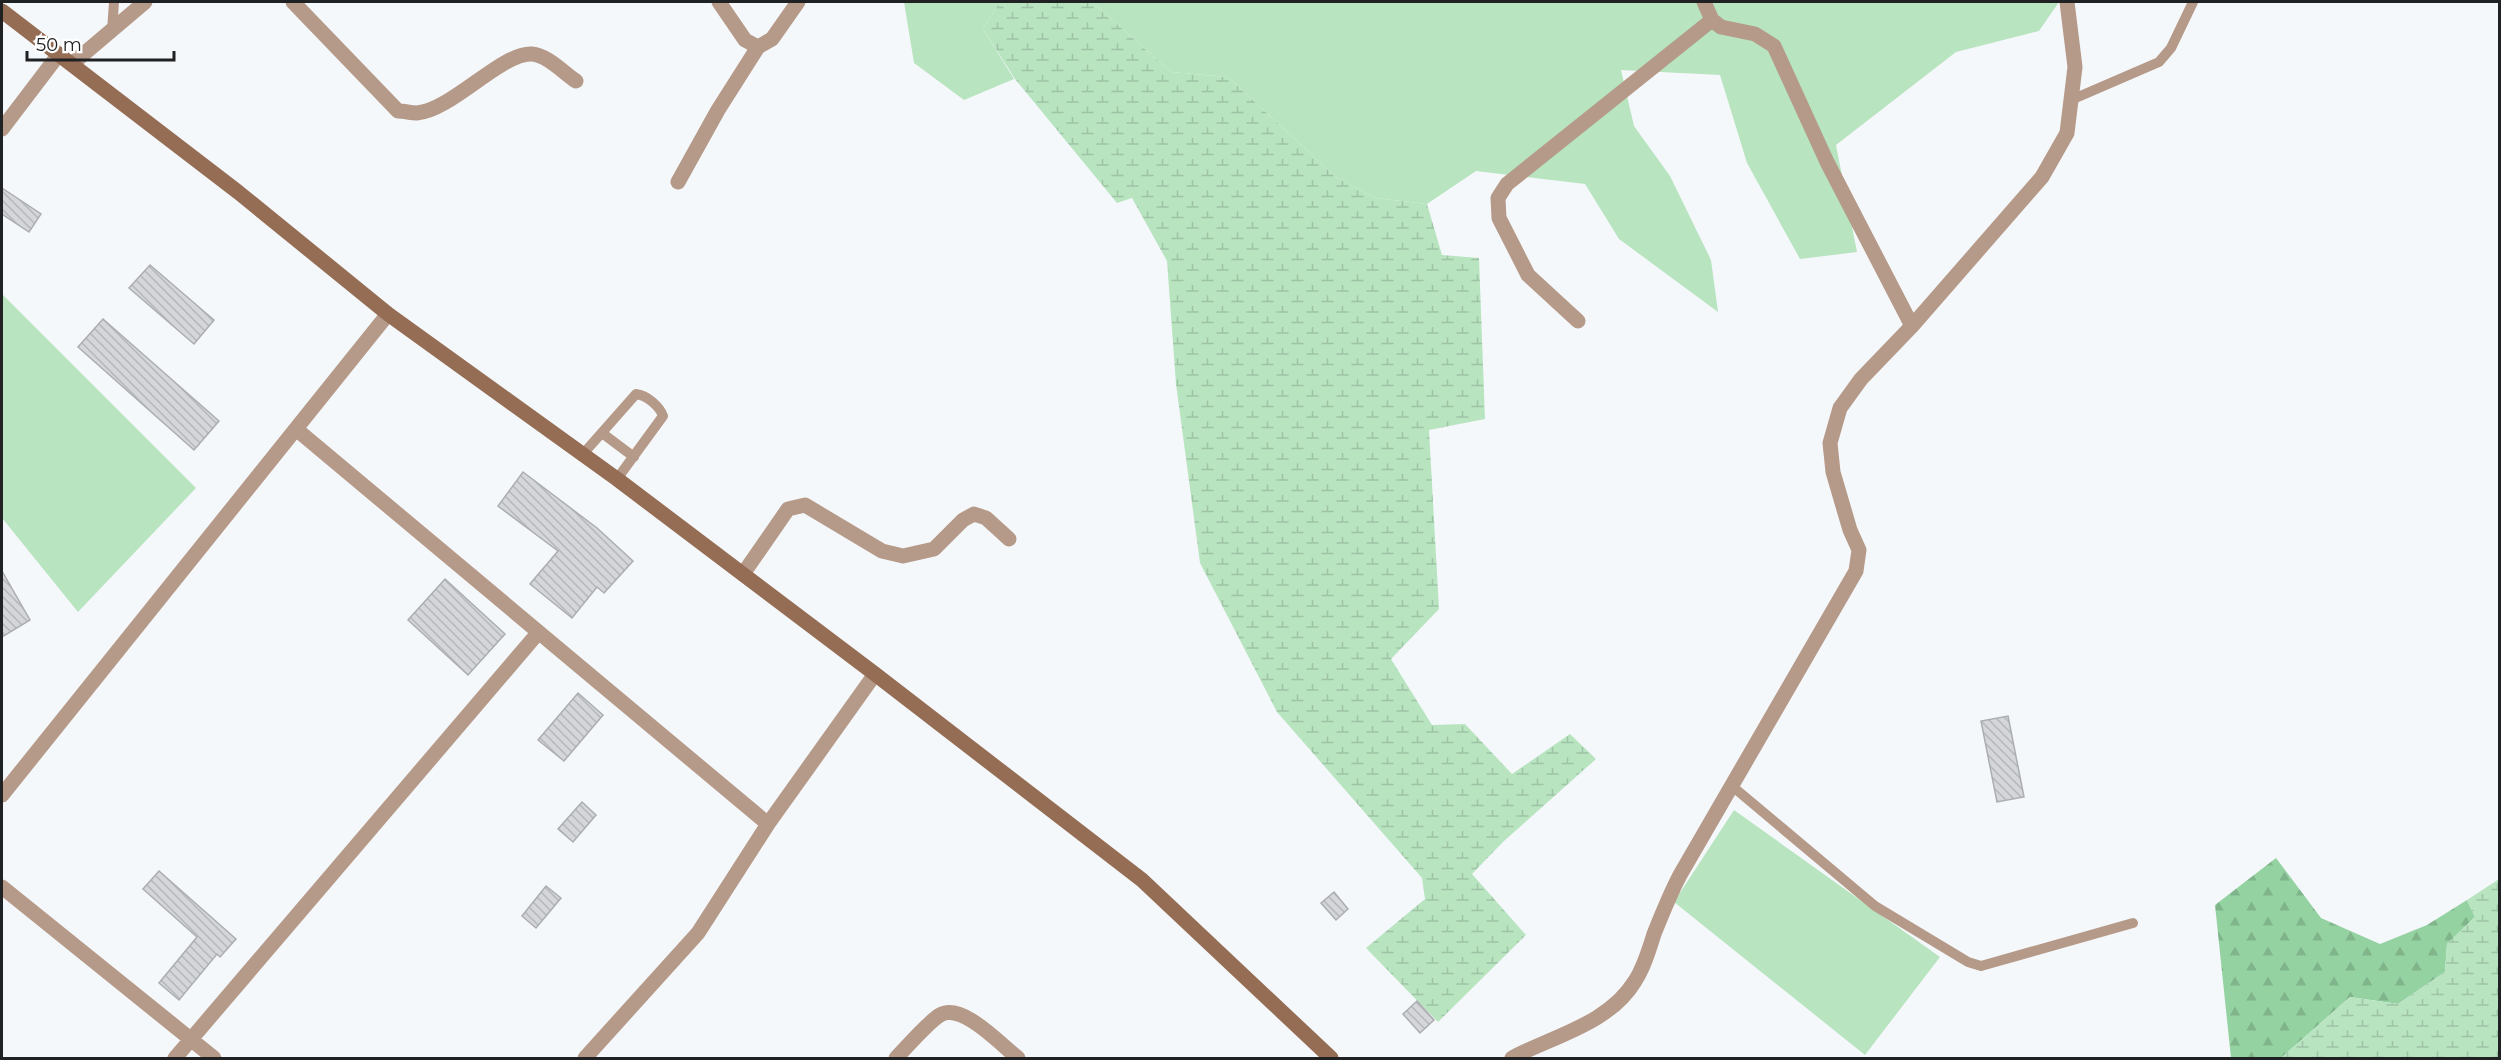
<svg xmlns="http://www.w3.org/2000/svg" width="2501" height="1060" viewBox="0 0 2501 1060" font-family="Montserrat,sans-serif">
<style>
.green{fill:#b8e4c0}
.forest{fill:url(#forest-firs)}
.wetland{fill:url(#wetland-marsh)}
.building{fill:url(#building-back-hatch);stroke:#abadb0;stroke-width:1.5}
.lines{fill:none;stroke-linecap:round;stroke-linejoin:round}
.lane{stroke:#b69a89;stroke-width:10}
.street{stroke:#b69a89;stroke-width:15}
.secondary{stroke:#956d54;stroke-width:15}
</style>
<defs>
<pattern id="forest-firs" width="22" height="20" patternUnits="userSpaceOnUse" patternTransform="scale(1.5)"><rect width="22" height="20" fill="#95d2a2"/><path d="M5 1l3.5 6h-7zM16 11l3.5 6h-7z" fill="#80b48b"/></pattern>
<pattern id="wetland-marsh" width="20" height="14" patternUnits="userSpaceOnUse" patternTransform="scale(1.5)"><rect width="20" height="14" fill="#b8e4c0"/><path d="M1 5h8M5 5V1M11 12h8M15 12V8" fill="none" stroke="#9ec3a5"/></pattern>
<pattern id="building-back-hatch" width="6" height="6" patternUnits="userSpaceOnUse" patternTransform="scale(1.5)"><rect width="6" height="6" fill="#d4d6d9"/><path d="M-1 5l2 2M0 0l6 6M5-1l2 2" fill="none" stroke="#b6b7ba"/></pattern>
</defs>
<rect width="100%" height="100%" fill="#f5f8fb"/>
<path class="green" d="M904 2H1000L983 29 1014 79 964 100 914 63Z
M1092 2H2059L2039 31 1956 52 1836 145 1857 252 1800 259 1747 163 1720 75 1621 70 1634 126 1670 176 1711 260 1718 312 1619 239 1585 184 1476 171 1427 204 1376 198 1337 178 1228 77 1171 72Z
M2 294 196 488 78 612 2 518Z
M1734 810 1940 957 1865 1055 1674 902Z"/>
<path class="forest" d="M2276 858 2321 918 2380 944 2427 925 2467 900 2475 917 2447 944 2445 972 2398 1004 2350 997 2281 1058H2231L2215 905Z"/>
<path class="wetland" d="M1000 2H1092L1171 72 1228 77 1337 178 1376 198 1427 204 1442 255 1479 258 1485 419 1429 430 1439 609 1391 659 1432 725 1465 724 1512 774 1570 734 1596 759 1504 841 1472 874 1526 935 1438 1022 1366 948 1425 899 1422 878 1277 712 1200 563 1176 384 1167 261 1132 198 1117 203 1015 79 983 29Z
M2499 879V1058H2281L2350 997 2398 1004 2445 972 2447 944 2475 917 2467 900Z"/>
<path class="building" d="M2 188 41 214 29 232 2 214Z
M150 265 214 320 194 344 129 288Z
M103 319 219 421 194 450 78 347Z
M523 472 597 528 633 561 604 593 597 587 572 618 530 584 558 551 498 506Z
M2 571 30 620 2 637Z
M445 579 505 634 468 675 408 620Z
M578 693 603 715 564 761 538 740Z
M2008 716 2024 797 1997 802 1981 721Z
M582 802 596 815 573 842 558 829Z
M159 871 236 939 220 957 217 954 179 1000 159 983 197 937 143 889Z
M546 886 561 898 536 928 522 916Z
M1334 892 1348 909 1336 920 1321 903Z
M1417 1001 1434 1020 1420 1033 1403 1014Z"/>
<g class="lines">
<path class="lane" d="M112 31 114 2
M2071 100 2159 62 2171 48 2193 2
M602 433 634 457
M583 454 636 394C647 395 660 407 663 416L617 479
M1732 786 1875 906 1968 962 1981 966 2133 923"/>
<path class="street" d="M293 2 398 111C404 111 411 113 417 113 452 110 502 52 532 54 547 55 564 73 576 81
M719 2 745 40 758 47
M1704 2 1712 20 1721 27 1755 34 1774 46 1827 162 1912 326
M73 63 145 2
M2 129 59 54
M678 182 718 110 758 47 772 39 798 2
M1578 321 1528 275 1499 218 1498 198 1507 184 1712 20
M296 429 768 824
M743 574 788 509 805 505 882 551 903 556 934 549 963 520 974 514 986 518 1009 539
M2 795 388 314
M2 887 214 1058
M175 1058 538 633
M585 1058 698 933 768 824 875 674
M896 1058C907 1047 927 1023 940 1015 962 1002 1001 1045 1018 1058
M1512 1058C1553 1036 1609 1024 1635 981 1644 967 1649 950 1654 934 1662 914 1670 894 1680 875L1856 571 1859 550 1850 530 1833 472 1830 443 1840 408 1861 379 1912 326 2042 177 2067 133 2075 67 2067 2"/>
<path class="secondary" d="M2 11 238 192 388 314 617 479 875 674 1142 880 1331 1058"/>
</g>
<rect width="2501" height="1060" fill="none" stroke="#202122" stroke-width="6"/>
<path d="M27 51v9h147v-9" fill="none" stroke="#202122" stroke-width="3"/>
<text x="36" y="51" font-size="18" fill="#202122" stroke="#ffffff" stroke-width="4.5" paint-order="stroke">50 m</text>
</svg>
